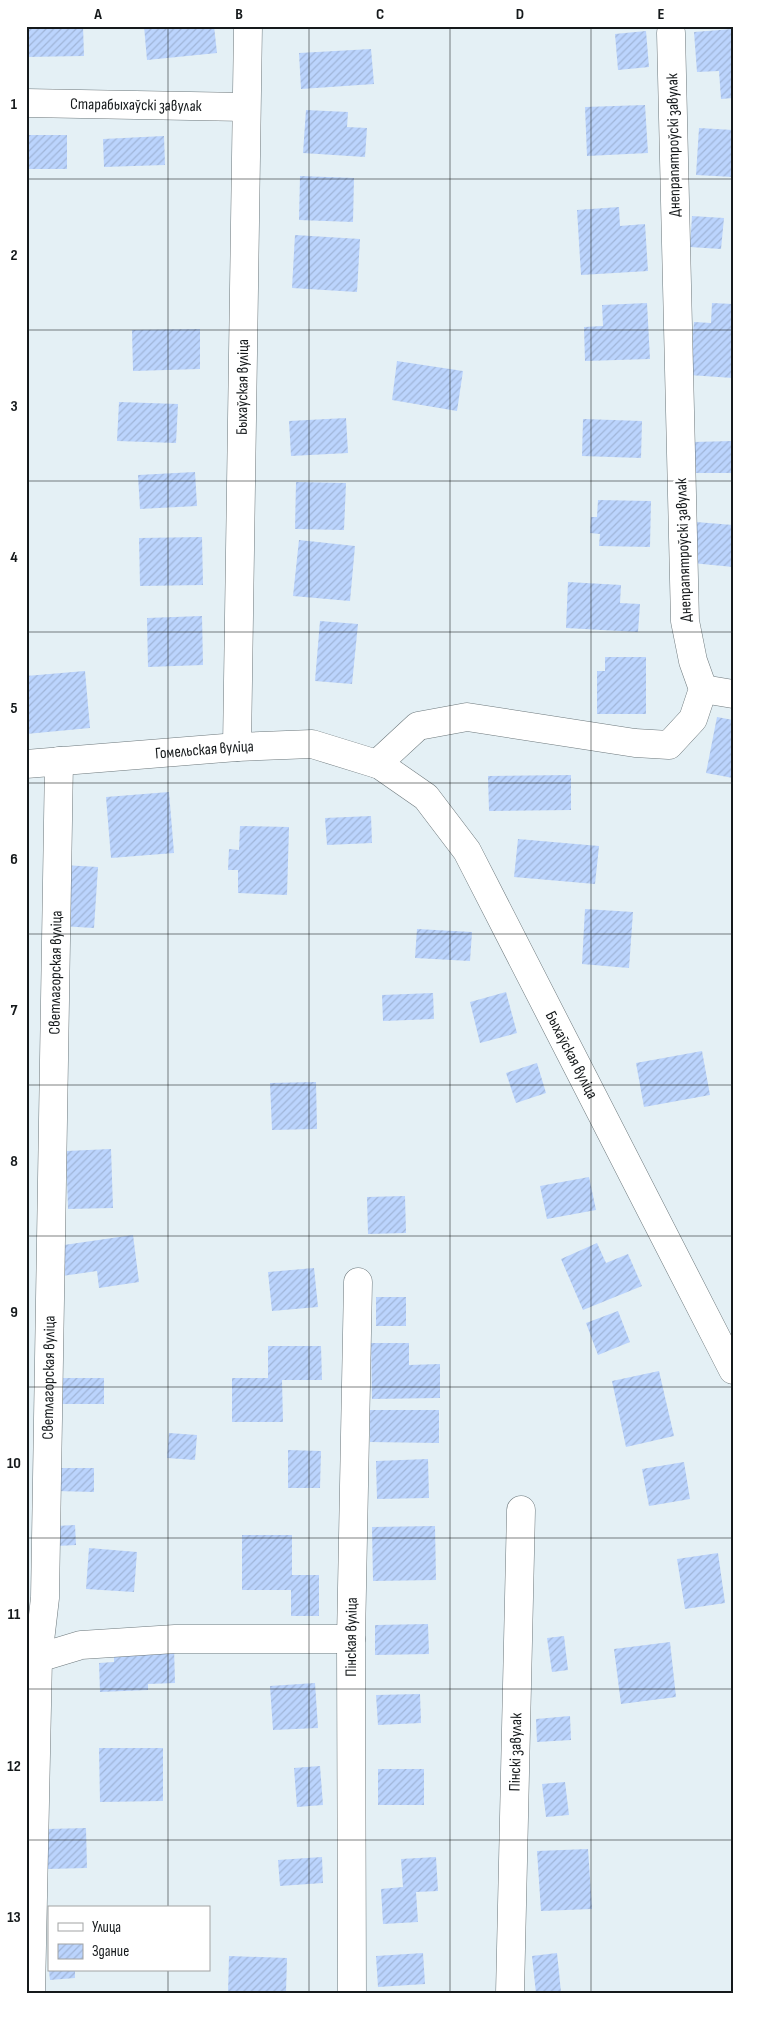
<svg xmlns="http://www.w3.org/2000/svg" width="759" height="2019" viewBox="0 0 759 2019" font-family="'Sofia Sans Condensed',sans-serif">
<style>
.building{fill:url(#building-hatch)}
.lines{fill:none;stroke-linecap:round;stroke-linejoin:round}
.street-casing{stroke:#6d787c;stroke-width:29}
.secondary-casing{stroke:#6d787c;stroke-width:29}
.street{stroke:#fff;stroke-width:28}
.secondary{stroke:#fff;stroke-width:28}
.grid{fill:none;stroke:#15191b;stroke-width:1;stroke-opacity:0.55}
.labels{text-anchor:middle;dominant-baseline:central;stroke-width:5;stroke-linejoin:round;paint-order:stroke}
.street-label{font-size:16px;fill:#15191b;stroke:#fff}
.neatline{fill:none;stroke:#15191b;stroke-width:2}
.grid-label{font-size:16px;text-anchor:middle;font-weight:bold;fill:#15191b}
</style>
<defs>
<pattern id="building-hatch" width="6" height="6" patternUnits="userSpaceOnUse" patternTransform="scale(1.25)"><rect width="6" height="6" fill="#bbd4fd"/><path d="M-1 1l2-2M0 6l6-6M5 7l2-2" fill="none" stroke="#a0b5d8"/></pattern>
</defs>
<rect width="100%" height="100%" fill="#e4f0f5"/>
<path class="building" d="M26 26H83L84 56 26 57Z
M144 26H214L217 53 147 60Z
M733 29V98L721 99 719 71 697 72 694 32Z
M646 31 649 67 618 70 615 34Z
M371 49 374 84 301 89 299 53Z
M645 105 648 153 587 156 585 107Z
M306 110 348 112 347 127 367 128 365 157 303 153Z
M699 128 733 130V177L696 175Z
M29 135H67V169H29Z
M164 136 165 165 104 167 103 139Z
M300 176 354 178 353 222 299 220Z
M619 207 620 226 645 224 648 271 581 275 577 210Z
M692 216 724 218 721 249 690 247Z
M295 235 360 239 357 292 292 288Z
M647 303 650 359 585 361 584 327 603 326 602 305Z
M712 303 733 304V378L689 375 694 322 711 323Z
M200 329V369L133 371 132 330Z
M397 361 463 371 457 411 392 400Z
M119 402 178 404 176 443 117 441Z
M346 418 348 453 291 456 289 421Z
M583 419 642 421 641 458 582 456Z
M733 441V473H693V442Z
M195 472 197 506 140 509 138 475Z
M296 482 346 483 344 530 295 529Z
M598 500 651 501 650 547 599 546 600 534 590 533 591 517H597Z
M696 522 733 525V567L692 563Z
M202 537 203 585 140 586 139 538Z
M299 540 355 546 350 601 293 596Z
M568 582 621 585 620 603 640 604 638 632 566 628Z
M202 616 203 665 148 667 147 618Z
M320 621 358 624 352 684 315 681Z
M605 657H646V714H597V671H605Z
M85 671 90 728 26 734V676Z
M717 717 733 720V778L706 773Z
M571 775V810L489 811 488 776Z
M169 792 174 853 111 858 106 797Z
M371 816 372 843 327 845 325 818Z
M240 826 289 827 287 895 238 893V870H228L229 849 239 850Z
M518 839 599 846 595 884 514 877Z
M63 865 98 867 94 928 60 926Z
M585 909 633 912 629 968 582 964Z
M417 929 472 932 470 961 415 958Z
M506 992 517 1033 480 1043 470 1002Z
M433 993 434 1019 383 1021 382 995Z
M702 1051 710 1095 644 1107 636 1063Z
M537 1063 546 1093 516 1103 506 1073Z
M316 1082 317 1129 272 1130 270 1083Z
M111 1149 113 1208 68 1209 66 1151Z
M589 1177 596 1210 547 1219 540 1186Z
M405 1196 406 1233 368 1234 367 1197Z
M133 1235 139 1282 99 1288 97 1271 62 1276 57 1246Z
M597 1243 606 1263 628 1254 642 1286 583 1310 561 1259Z
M314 1268 318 1307 272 1311 268 1272Z
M376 1297H406V1326H376Z
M618 1311 630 1342 598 1355 586 1323Z
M371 1343H409V1365L440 1364V1398L372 1399Z
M268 1346H321L322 1380H282L283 1422H232V1378H268Z
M659 1371 674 1436 626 1447 612 1381Z
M57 1378H104V1404H57Z
M370 1410H439V1443L370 1442Z
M169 1433 197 1435 195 1460 167 1458Z
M288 1450 321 1451 320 1488H288Z
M428 1459 429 1498 377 1499 376 1461Z
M684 1462 690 1499 649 1506 642 1469Z
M56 1468H94V1492L56 1491Z
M75 1525 76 1545 57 1546 56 1526Z
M435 1526 436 1580 373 1581 372 1527Z
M242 1535H292V1575H319V1616H291V1590H242Z
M89 1548 137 1552 134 1592 86 1589Z
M718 1553 725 1603 685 1609 677 1559Z
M428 1624 429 1654 375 1655V1625Z
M564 1636 568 1670 552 1672 547 1638Z
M670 1642 676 1697 621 1704 614 1649Z
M174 1647 175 1683 148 1684V1690L100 1692 99 1663 114 1662V1648Z
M315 1683 318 1728 273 1730 270 1686Z
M420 1694 421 1723 378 1725 376 1695Z
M570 1716 571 1740 537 1742 536 1719Z
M99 1748H163V1801L100 1802Z
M320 1766 323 1805 297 1807 294 1768Z
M378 1769H424V1805H378Z
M565 1782 569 1815 546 1817 542 1784Z
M86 1828 87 1868 48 1869 47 1829Z
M588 1849 592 1909 541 1911 537 1851Z
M322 1857 323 1883 280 1886 278 1860Z
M436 1857 438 1891 416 1892 418 1922 383 1924 381 1889 403 1887 401 1859Z
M423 1953 425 1984 378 1987 376 1956Z
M557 1953 561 1992 536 1993 532 1956Z
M229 1956 287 1958 286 1993H228Z
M49 1970H75V1978L50 1980Z"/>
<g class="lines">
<g class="street-casing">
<g id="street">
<path id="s1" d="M26 103 245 107"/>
<path d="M703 689 733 694"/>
<path id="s2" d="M237 747 248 26"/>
<path d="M377 764 418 726 467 717 635 743 669 745 693 719 703 689 693 661 685 621 671 33"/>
<path d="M26 1659 38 1658 81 1645 175 1639H351"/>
<path id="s3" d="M31 1993 38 1658 45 1598 59 761"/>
<path id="s4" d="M352 1993 351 1639 358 1282"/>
<path id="s5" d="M510 1993 521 1510"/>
</g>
</g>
<g class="secondary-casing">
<g id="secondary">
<path id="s6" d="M26 764 237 747 312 744 380 765 426 797 467 851 733 1370"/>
</g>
</g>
<use href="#street" class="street"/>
<use href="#secondary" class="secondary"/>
</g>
<path class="grid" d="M168 26V1908M309 26V1993M450 26V1993M591 26V1993M26 179H733M26 330H733M26 481H733M26 632H733M26 783H733M26 934H733M26 1085H733M26 1236H733M26 1387H733M26 1538H733M26 1689H733M26 1840H733M168 1970V1993"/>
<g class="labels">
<g class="street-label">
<text stroke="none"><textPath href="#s1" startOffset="110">Старабыхаўскі завулак</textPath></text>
<text transform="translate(674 145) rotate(-91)">Днепрапятроўскі завулак</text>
<text stroke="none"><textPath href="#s2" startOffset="360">Быхаўская вуліца</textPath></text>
<text transform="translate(684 550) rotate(-92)">Днепрапятроўскі завулак</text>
<text stroke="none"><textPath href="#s6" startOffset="179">Гомельская вуліца</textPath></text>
<text stroke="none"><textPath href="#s3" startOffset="1021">Светлагорская вуліца</textPath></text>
<text stroke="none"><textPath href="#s6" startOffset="711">Быхаўская вуліца</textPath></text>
<text stroke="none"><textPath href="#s3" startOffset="616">Светлагорская вуліца</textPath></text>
<text stroke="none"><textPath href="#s4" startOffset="356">Пінская вуліца</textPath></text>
<text stroke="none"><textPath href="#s5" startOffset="241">Пінскі завулак</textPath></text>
</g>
</g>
<rect width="759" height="2019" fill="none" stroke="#ffffff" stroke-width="55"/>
<rect x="48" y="1906" width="162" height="65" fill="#ffffff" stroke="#a1a3a4"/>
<rect x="58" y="1923" width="25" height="8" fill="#ffffff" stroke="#a1a3a4"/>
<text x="92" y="1932" font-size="15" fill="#15191b">Улица</text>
<rect x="58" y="1944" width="25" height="15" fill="url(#building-hatch)" stroke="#a1a3a4"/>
<text x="92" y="1956" font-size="15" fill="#15191b">Здание</text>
<rect x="28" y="28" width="704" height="1964" class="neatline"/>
<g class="grid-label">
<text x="98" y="19">A</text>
<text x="239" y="19">B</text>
<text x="380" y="19">C</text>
<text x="520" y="19">D</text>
<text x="661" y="19">E</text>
<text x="14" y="109">1</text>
<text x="14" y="260">2</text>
<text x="14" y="411">3</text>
<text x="14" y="562">4</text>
<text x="14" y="713">5</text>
<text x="14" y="864">6</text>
<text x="14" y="1015">7</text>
<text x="14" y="1166">8</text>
<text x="14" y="1317">9</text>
<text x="14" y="1468">10</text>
<text x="14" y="1619">11</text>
<text x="14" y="1771">12</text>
<text x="14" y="1922">13</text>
</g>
</svg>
